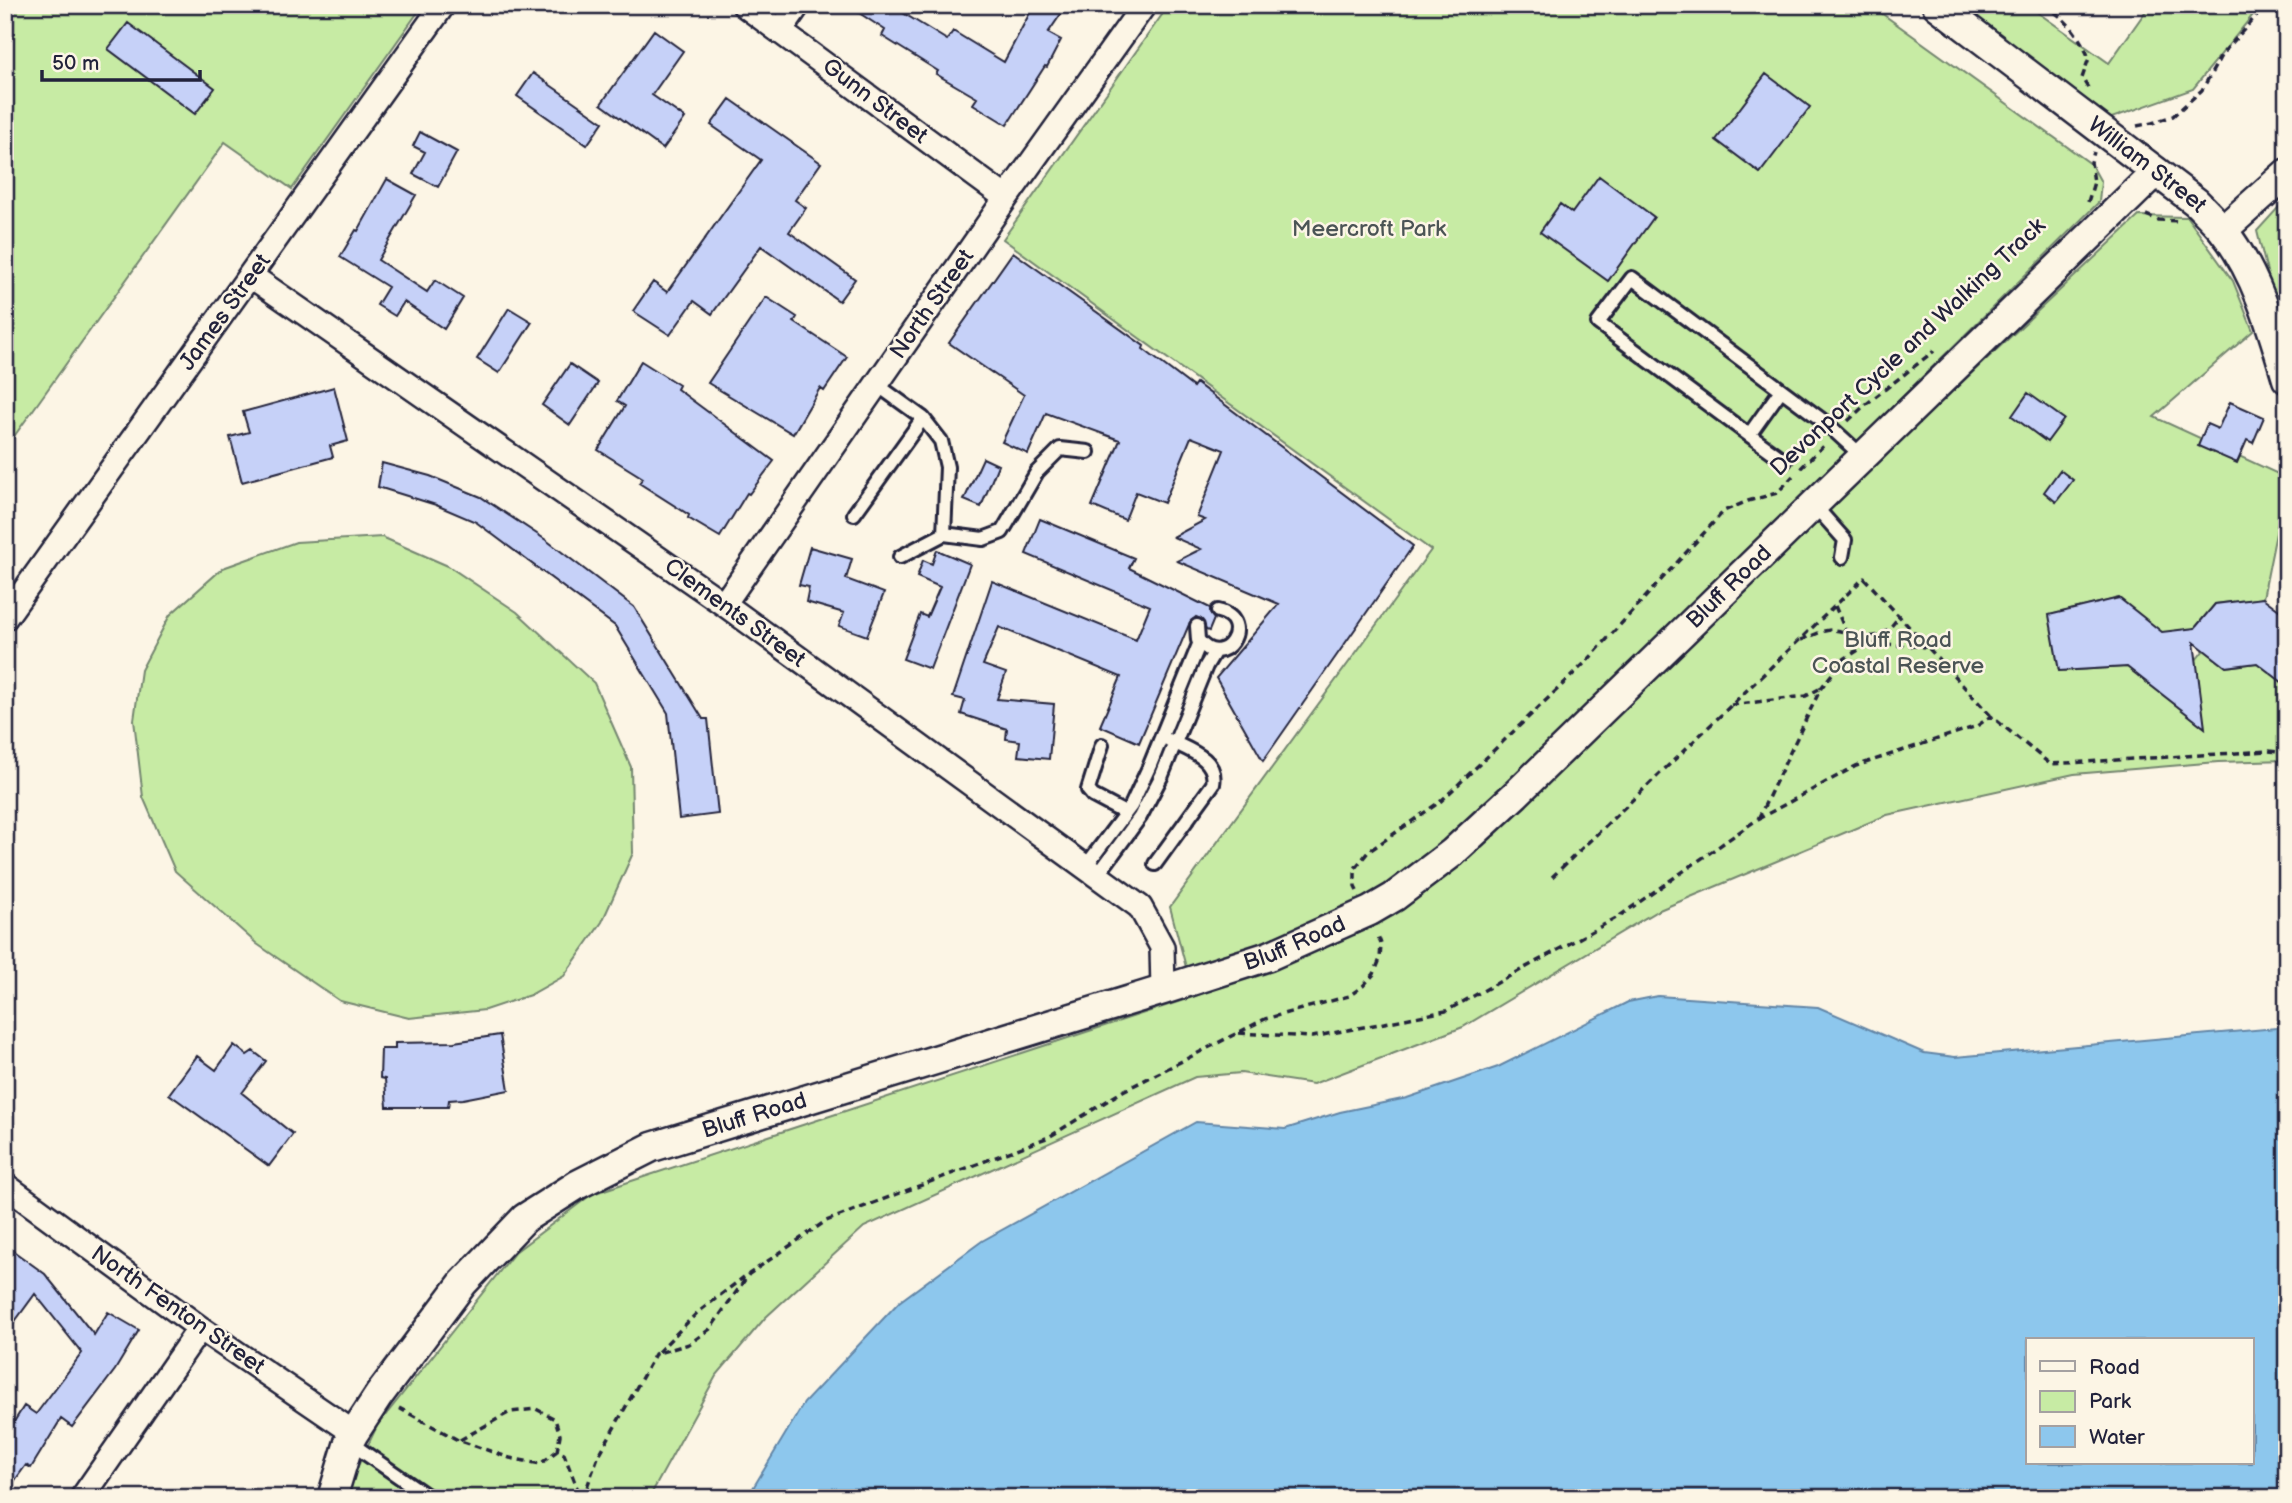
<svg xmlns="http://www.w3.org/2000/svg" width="2292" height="1503" viewBox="0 0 2292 1503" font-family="'Balsamiq Sans',sans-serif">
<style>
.green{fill:#c7eba4;stroke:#748670;stroke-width:2}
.water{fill:#8dc7ed;stroke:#6285a6;stroke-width:2;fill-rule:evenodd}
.building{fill:#c6d1f8;stroke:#22223b;stroke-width:2}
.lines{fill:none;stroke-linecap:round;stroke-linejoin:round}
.service-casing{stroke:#22223b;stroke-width:18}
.minor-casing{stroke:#22223b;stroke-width:28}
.tertiary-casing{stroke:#22223b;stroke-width:33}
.path{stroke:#22223b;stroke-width:3.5;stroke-dasharray:7 5;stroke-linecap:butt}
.service{stroke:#fcf5e5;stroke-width:12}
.minor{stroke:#fcf5e5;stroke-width:23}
.tertiary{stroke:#fcf5e5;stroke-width:28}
.labels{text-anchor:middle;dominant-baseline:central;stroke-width:5;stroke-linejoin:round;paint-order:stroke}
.street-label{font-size:23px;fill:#22223b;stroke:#fcf5e5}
.park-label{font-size:23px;fill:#4b5455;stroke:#fcf5e5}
</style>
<rect width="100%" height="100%" fill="#fcf5e5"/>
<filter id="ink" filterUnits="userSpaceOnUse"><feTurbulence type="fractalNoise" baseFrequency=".0143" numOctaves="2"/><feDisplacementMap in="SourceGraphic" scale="14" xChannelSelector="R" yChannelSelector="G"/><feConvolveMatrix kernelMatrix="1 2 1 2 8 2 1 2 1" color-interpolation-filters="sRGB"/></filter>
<g filter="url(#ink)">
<path class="green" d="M5 5H423L292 189 225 142 5 449Z
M1169 5H1870L2091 164 2101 182 2099 202 1776 522 1396 893 1187 971 1170 907 1431 550 1003 239Z
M1958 5H2027L2109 63 2150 5H2261L2193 89 2109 119Z
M2287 198V353L2257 231Z
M2139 216 2187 217 2233 281 2253 331 2154 417 2287 478 2263 598 2215 604 2195 628 2176 644 2119 598 2050 615 2059 671 2127 667 2204 727 2196 660 2204 650 2226 667 2257 663 2287 686V760L2218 762 2074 774 1887 815 1657 911 1463 1027 1313 1084 1241 1073 1195 1077 864 1227 765 1318 716 1376 649 1498H348L355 1472 377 1426 515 1252 592 1194 1193 997 1393 916Z
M382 537 448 566 517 612 594 683 631 767 633 853 602 922 564 976 530 995 485 1010 409 1018 340 1001 257 944 175 871 143 797 134 720 141 670 170 615 223 568 296 542Z"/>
<path class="water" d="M1658 996 1818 1007 1924 1053 1955 1057 2287 1027V1498H747L804 1403 899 1302 982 1241 1196 1122 1285 1129 1340 1112 1407 1098 1498 1067 1628 1002ZM2028 1340H2252V1463H2028Z"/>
<path class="building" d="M847 5H890L947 40 953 31 1004 62 1034 5H1067L1048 33 1061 40 1047 67 1045 66 1007 125 973 104 977 98 936 74 938 71 882 36 885 30Z
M128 23 215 88 195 114 108 49Z
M654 30 683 51 652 95 685 118 663 149 601 104Z
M533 73 603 122 587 145 517 96Z
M1766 74 1810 107 1760 173 1716 140Z
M730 99 821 163 795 200 806 208 789 232 855 279 839 301 761 246 712 314 694 301 670 335 633 311 653 282 667 292 761 160 711 125Z
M420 132 457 152 438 187 413 174 425 152 413 146Z
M1599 176 1654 217 1608 281 1540 232 1560 204 1572 213Z
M387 179 416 195 378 260 427 292 435 280 463 298 444 329 404 302 395 316 377 305 388 287 340 257 356 230 358 231Z
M1013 252 1144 346 1143 349 1193 387 1196 383 1413 546 1263 761 1216 678 1279 604 1177 561 1201 549 1173 537 1205 520 1197 517 1224 450 1191 437 1164 503 1136 492 1125 520 1092 506 1120 440 1046 413 1028 454 1002 442 1024 395 949 343Z
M766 297 797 317 794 322 847 357 824 391 820 388 793 434 708 383Z
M509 308 532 322 499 373 477 359Z
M641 361 679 385 677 389 774 461 749 494 747 493 720 537 688 518 689 515 639 483 643 478 598 450 625 406 617 401Z
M570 364 598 383 570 425 542 405Z
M334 387 348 441 330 446 333 457 242 482 230 437 249 432 243 412Z
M2028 393 2064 419 2047 442 2012 416Z
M2230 402 2264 417 2253 443 2247 440 2237 463 2198 446 2207 424 2218 429Z
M983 458 998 465 981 507 964 500Z
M382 463 430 476 481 497 546 540 634 607 703 719H708L718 814 679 819 668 713 615 626 476 522 436 505 378 487Z
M2060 470 2073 480 2056 502 2044 492Z
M1040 519 1134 558 1129 568 1210 608 1211 615 1214 619 1209 631 1206 630 1201 619 1196 617 1190 622 1139 743 1100 726 1121 677 999 627 983 665 1006 673 997 699 1054 704 1049 759 1018 756 1020 741 1006 739 1007 729 961 714 965 700 953 697 992 581 1136 640 1150 606 1026 554Z
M810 547 852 559 846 579 884 593 867 636 839 626 844 613 806 602 809 587 799 585Z
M937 550 970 564 930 669 903 659 920 614 927 617 940 587 917 577 923 560 932 564Z
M2119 598 2162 632 2195 628 2215 604 2263 598 2287 616V686L2257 663 2226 667 2194 642 2205 728 2127 667 2059 671 2049 615Z
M500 1035 509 1090 463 1099 449 1100 448 1107H387L385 1079 380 1078 381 1049H395V1043L454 1042Z
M234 1045 247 1055 253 1051 266 1061 242 1093 293 1134 269 1166 169 1094 197 1056 216 1070Z
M5 1245 45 1274 94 1335 108 1312 139 1330 115 1370 72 1427 61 1419 31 1468 26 1465 5 1494V1436L24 1406 36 1414 82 1353 35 1294 5 1335Z"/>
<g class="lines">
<g class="service-casing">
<path id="service" d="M1781 390 1749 435 1598 323 1632 278 1826 423 1863 457
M1749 435 1785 461
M1814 505 1845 540 1842 557
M854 514 923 418 876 384
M944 534 983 539 1002 532 1037 472 1060 449 1088 452
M900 557 944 534 947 467 941 441 923 418
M1197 626 1198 640C1224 673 1257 620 1218 611
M1102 745 1088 790 1093 796 1125 813
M1155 864 1213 784C1218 758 1188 750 1169 740
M1085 867 1131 806 1150 765 1200 642
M1097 876 1140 817 1162 775 1206 666 1215 651
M349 1442 430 1498"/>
</g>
<g class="minor-casing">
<path id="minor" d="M744 5 1006 198
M780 31 798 5
M251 276 724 604 1140 907 1162 947 1163 990
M724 604 1006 198 1144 5
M5 618 443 5
M5 1185 200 1328 354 1433
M82 1498 200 1328"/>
</g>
<g class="tertiary-casing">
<g id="tertiary">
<path id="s1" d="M1937 5 2196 202C2205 211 2214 220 2222 229 2256 271 2272 328 2287 379"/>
<path d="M2223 230 2287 173"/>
<path id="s2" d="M332 1498 349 1442 354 1433 379 1395 463 1283 525 1218 577 1185 652 1147 1163 990 1269 956 1370 911 1394 897 1452 853 1516 794 2156 172"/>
</g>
</g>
<path class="path" d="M2045 5C2067 20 2079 34 2089 58L2082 78 2088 88
M2137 126 2152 123 2173 116 2202 90 2222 54 2266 5
M2088 202 2094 182 2091 162 2094 152
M2146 215 2159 220 2179 221
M1848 421 1865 405 1934 351
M1801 468 1825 444
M1835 606 1855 653
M1801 640C1810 637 1824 629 1833 630 1864 634 1878 648 1899 616
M1731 705 1806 696 1819 689
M1758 819 1821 688 1844 659 1870 643 1926 647
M1552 877 1864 578 1991 716
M1357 891 1355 887V868L1368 852 1441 801 1588 660 1724 511 1748 501 1777 493 1793 476
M1239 1033 1312 1037 1446 1011 1618 917 1758 819 1856 766 1977 726 1991 716 2050 764 2269 751 2287 753
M658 1352 697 1313 744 1277
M399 1408 458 1440 510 1458 540 1464 557 1451 564 1454 581 1498
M460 1440 510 1412 536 1409 555 1419 560 1435 557 1451
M583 1498 598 1457 655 1354 689 1344 710 1329 749 1274 826 1221 1049 1137 1123 1091 1265 1019 1349 996 1363 986 1374 974 1380 959 1381 944 1377 933"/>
<use href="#service" class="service"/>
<use href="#minor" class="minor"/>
<use href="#tertiary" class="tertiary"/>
</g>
</g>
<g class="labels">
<g class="street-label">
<text transform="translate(875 101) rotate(37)">Gunn Street</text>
<text stroke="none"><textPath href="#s1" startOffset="264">William Street</textPath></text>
<text transform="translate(932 304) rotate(-55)">North Street</text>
<text transform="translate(225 312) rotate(-54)">James Street</text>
<text transform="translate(1908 347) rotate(-43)">Devonport Cycle and Walking Track</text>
<text stroke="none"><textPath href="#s2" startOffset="1731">Bluff Road</textPath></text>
<text transform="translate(735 613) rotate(36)">Clements Street</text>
<text stroke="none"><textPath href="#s2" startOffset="1164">Bluff Road</textPath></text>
<text stroke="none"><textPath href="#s2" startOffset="597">Bluff Road</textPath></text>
<text transform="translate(178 1310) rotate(35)">North Fenton Street</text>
</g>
<g class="park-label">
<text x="1369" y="229">Meercroft Park</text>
<text x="1898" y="640">Bluff Road<tspan x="1898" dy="26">Coastal Reserve</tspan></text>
</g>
</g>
<rect width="2292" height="1503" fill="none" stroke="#fcf5e5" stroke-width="28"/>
<rect x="14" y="14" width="2264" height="1475" fill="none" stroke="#22223b" stroke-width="2.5" filter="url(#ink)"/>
<rect x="2026" y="1338" width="228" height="126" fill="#fcf5e5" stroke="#a5a1a1" stroke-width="2"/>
<rect x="2040" y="1361" width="35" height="10" fill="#fcf5e5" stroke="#a5a1a1" stroke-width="2"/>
<text x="2089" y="1374" font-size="21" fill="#22223b">Road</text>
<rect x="2040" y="1391" width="35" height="21" fill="#c7eba4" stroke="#a5a1a1" stroke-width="2"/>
<text x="2089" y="1408" font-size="21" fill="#22223b">Park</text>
<rect x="2040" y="1426" width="35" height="21" fill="#8dc7ed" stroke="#a5a1a1" stroke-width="2"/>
<text x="2089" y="1444" font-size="21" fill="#22223b">Water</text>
<path d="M42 70v10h158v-10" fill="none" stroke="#22223b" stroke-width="3.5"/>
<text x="52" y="70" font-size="21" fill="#22223b" stroke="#fcf5e5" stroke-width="5" paint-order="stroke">50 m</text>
</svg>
